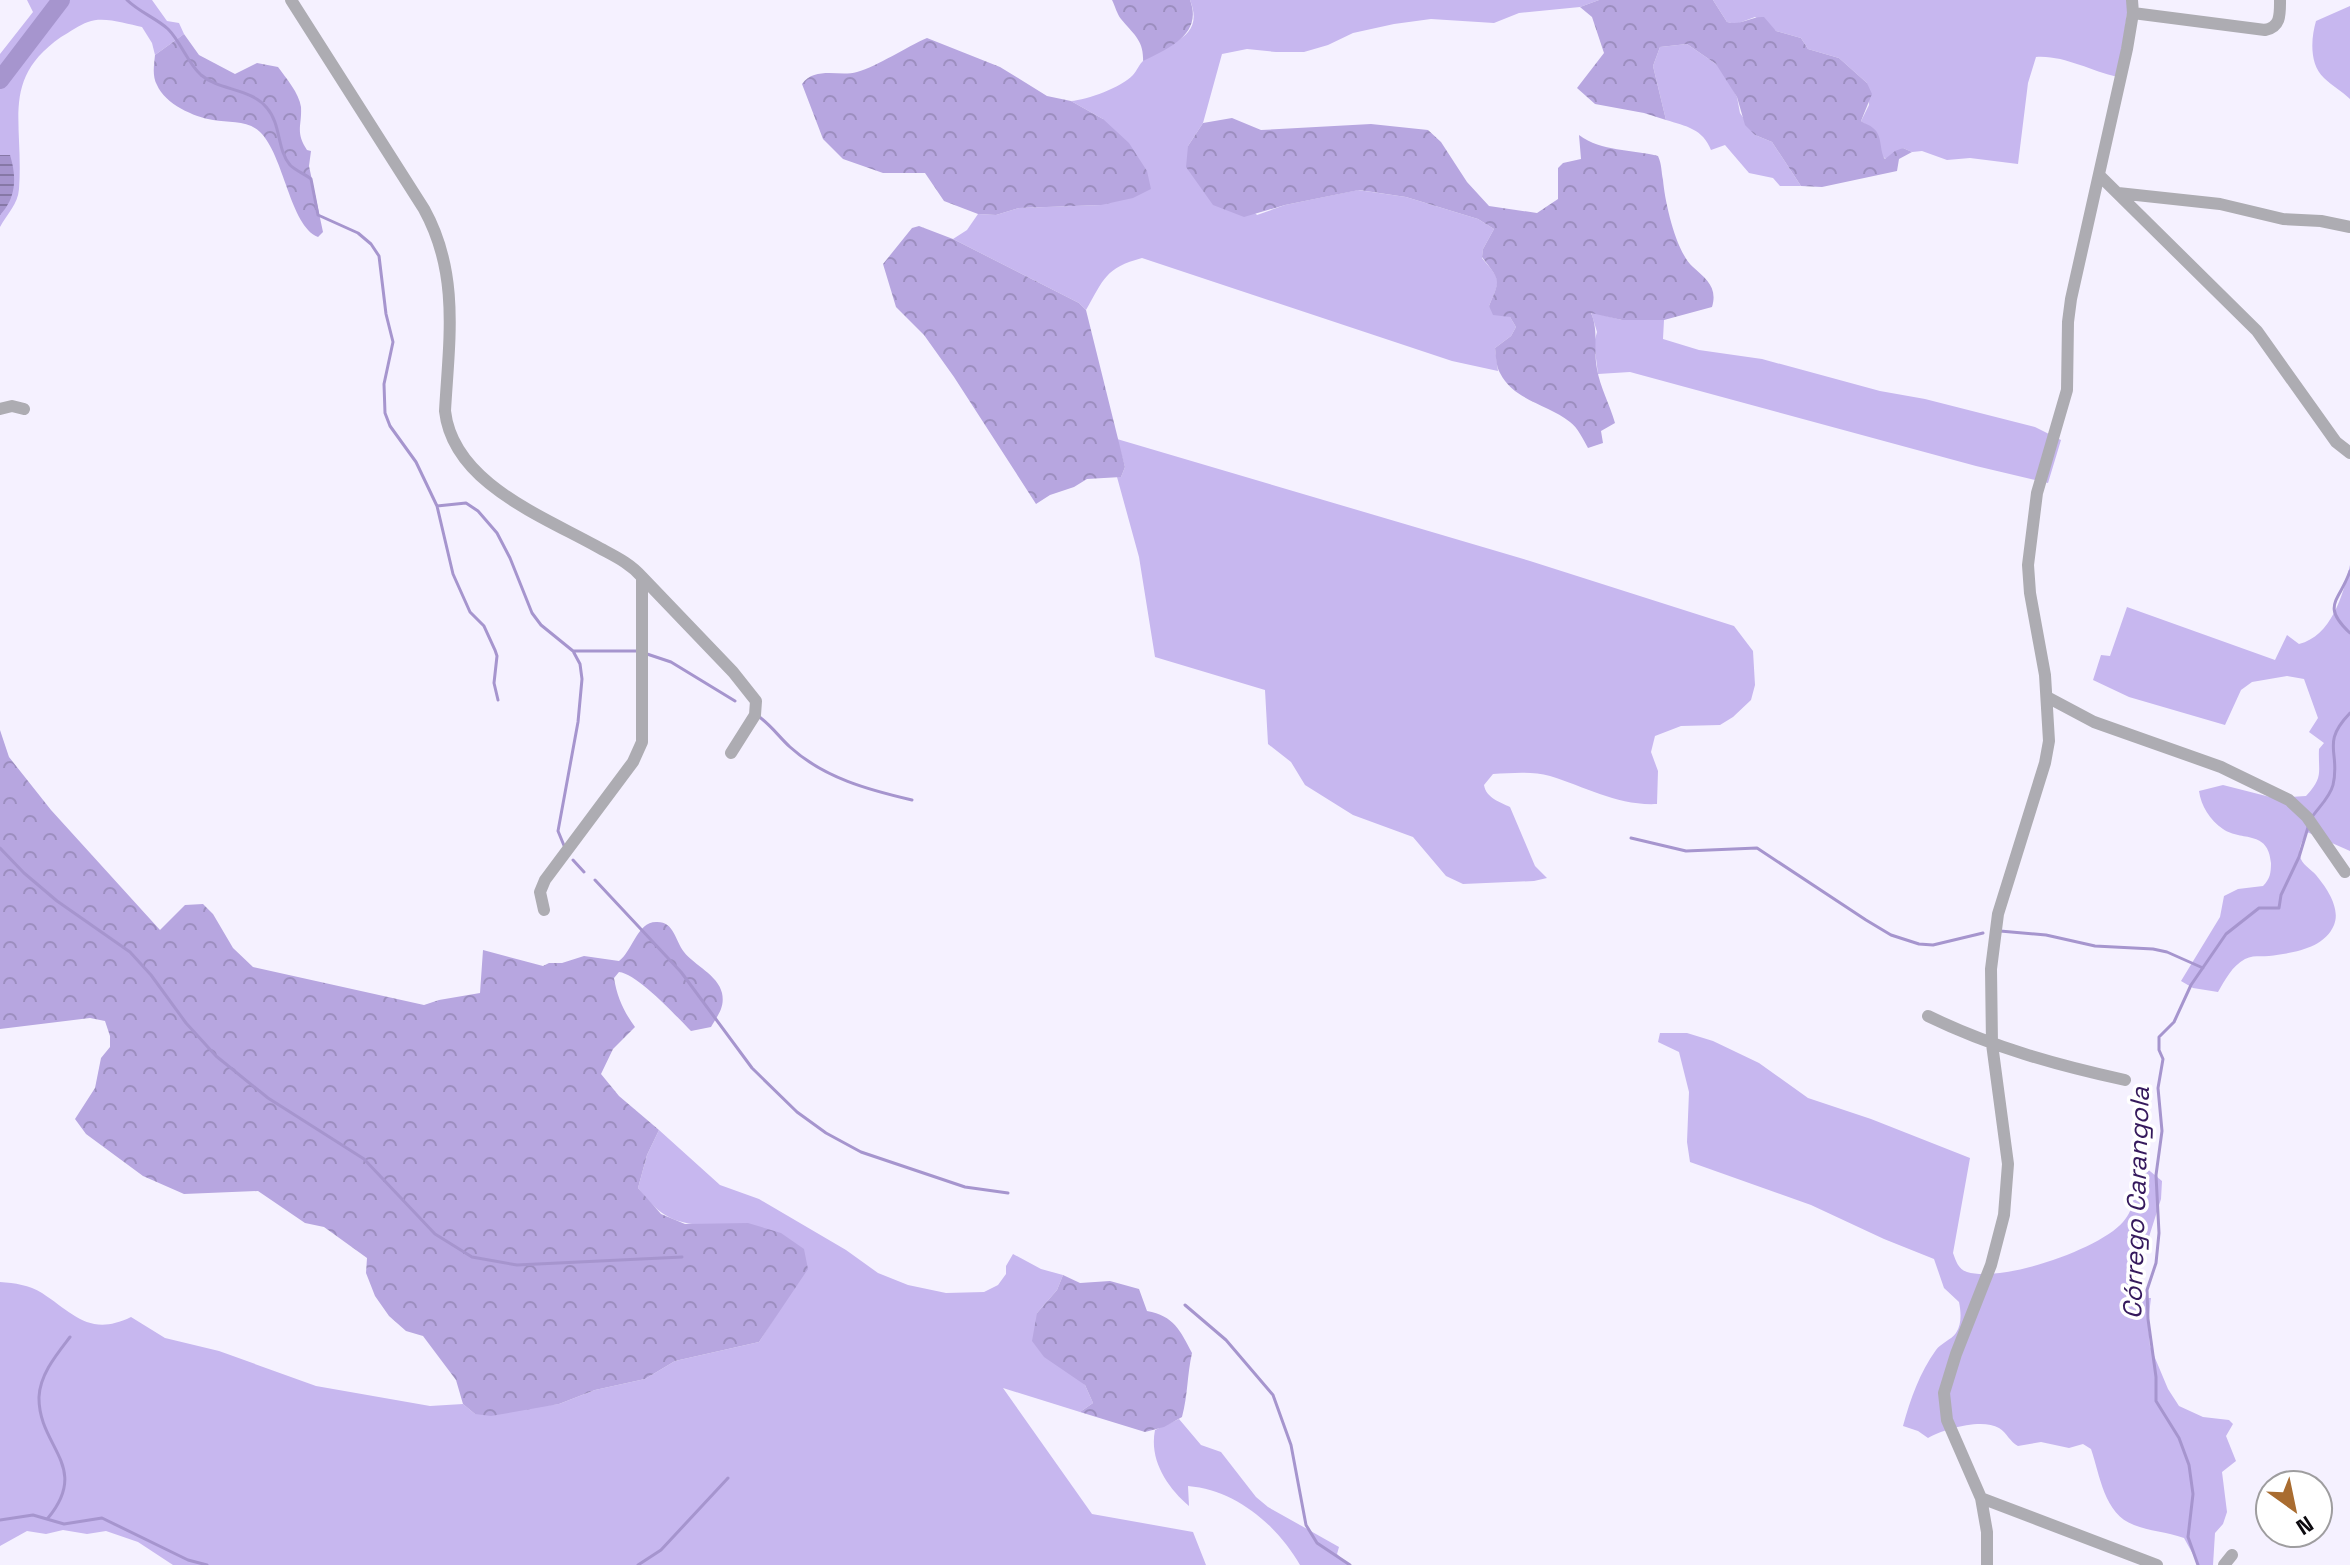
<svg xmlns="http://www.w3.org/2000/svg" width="2350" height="1565" viewBox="0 0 2350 1565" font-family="'Space Grotesk',sans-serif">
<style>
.grass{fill:#c7b7ef}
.forest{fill:url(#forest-crowns)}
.water{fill:url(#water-rules)}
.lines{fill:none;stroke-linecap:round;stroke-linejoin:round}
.stream{stroke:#a695ce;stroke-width:3}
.river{stroke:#a695ce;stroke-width:18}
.minor{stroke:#adacb2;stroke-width:12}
.labels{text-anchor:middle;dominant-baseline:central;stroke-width:7;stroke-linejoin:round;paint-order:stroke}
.water-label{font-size:26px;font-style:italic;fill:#35195c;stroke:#fff}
</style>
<defs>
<pattern id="forest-crowns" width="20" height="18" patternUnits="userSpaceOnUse" patternTransform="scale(2)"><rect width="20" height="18" fill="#b7a6e0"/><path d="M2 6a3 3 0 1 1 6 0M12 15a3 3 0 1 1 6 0" fill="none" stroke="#9c8ebf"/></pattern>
<pattern id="water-rules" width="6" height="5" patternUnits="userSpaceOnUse" patternTransform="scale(2)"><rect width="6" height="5" fill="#a695ce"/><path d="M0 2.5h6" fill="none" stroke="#8678a6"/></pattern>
</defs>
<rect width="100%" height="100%" fill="#f5f1ff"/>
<path class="grass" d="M27 0H152L167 21 179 23 184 34 155 55 152 43 142 27C126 24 104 16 88 22 79 25 70 32 61 37 0 80 24 121 19 189 18 204 7 214 0 227V54L33 12Z
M1190 0H1599L1580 7 1519 13 1494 23 1431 19 1394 24 1353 33 1328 45 1304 52H1276L1247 49 1222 54 1203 123 1188 146 1257 215 1285 205 1358 190 1406 197 1478 219 1494 229 1483 249 1482 258C1501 281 1501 278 1489 306L1510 317 1516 327 1511 336 1495 348 1498 371 1452 361 1142 258C1105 268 1104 279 1086 310L1079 303 953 239 967 230 978 214 996 215 1019 208 1101 205 1103 119 1071 101C1087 100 1122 87 1133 75 1137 71 1139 64 1144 60 1166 42 1206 40 1190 0Z
M1713 0H2129L2118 77C2090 71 2064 55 2036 57L2028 83 2018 164 1970 158 1947 160 1922 151 1912 152 1903 148 1886 159 1881 155 1877 133 1861 121 1869 105 1867 83 1839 58 1808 49 1801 38 1776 31 1755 17 1736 24 1727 22Z
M2350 6V99C2342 91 2332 86 2324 78 2309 64 2311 38 2316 21Z
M1687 44 1716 64 1723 71 1737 97 1740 113 1755 135 1772 142 1801 186H1780L1773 178 1749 173 1725 145 1711 150C1703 129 1686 126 1666 120L1653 66 1660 47Z
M1591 312 1622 320H1664L1663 339 1699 350 1762 359 1880 391 1925 399 2035 427 2061 440 2048 483 1976 466 1630 372 1598 374 1594 343 1597 332Z
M1117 439 1530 561 1734 626 1753 651 1755 685 1751 700 1733 717 1720 725 1681 726 1655 736 1651 752 1658 771 1657 804C1618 806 1586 787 1550 776 1532 771 1512 773 1493 774L1484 785C1486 798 1500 802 1510 807L1535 866 1547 878 1534 881 1463 884 1446 876 1413 837 1353 815 1305 785 1291 762 1268 744 1265 690 1155 657 1139 557 1117 477H1121L1125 467Z
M2350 565V851L2307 832C2303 839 2298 848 2300 856 2301 864 2311 869 2316 875 2326 887 2341 908 2334 925 2324 949 2292 953 2269 956 2261 957 2253 955 2245 959 2232 966 2225 980 2218 992L2193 988 2181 981 2220 917 2224 896 2238 889 2263 886C2270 879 2271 873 2271 863 2268 829 2242 842 2223 829 2210 820 2201 806 2199 791L2223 785 2274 798 2306 796C2324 776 2318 773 2319 749L2324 743 2309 732 2318 718 2304 679 2287 676 2252 682 2241 690 2225 725 2129 697 2093 680 2101 655 2110 656 2127 607 2275 660 2287 635 2299 644C2331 636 2343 596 2350 565Z
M1660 1033H1687L1713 1041 1759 1063 1808 1098 1871 1119 1970 1158 1953 1253C1956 1261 1958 1269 1967 1272 2002 1283 2100 1249 2123 1222 2136 1207 2134 1193 2136 1175L2145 1167 2162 1181 2161 1199 2135 1281 2148 1298H2151L2148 1323 2150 1346 2168 1389 2179 1406 2203 1417 2229 1420 2233 1424 2226 1436 2236 1461 2222 1472 2227 1512 2223 1524 2215 1533 2213 1565H2199L2184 1538C2167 1532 2149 1531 2134 1525 2104 1514 2100 1475 2091 1449L2083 1444 2069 1448 2041 1442 2018 1446C2010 1442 2007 1433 1999 1428 1982 1418 1944 1429 1928 1438L1918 1431 1903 1426C1910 1400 1920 1372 1936 1350 1941 1343 1951 1340 1956 1333 1962 1324 1961 1312 1959 1302L1944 1288 1934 1259 1884 1239 1811 1205 1690 1162 1687 1142 1689 1092 1679 1052 1658 1042Z
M659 1130 720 1185 759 1199 846 1250 878 1273 908 1285 946 1293 984 1292 998 1285 1006 1274V1266L1013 1254 1041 1269 1063 1275 1057 1290 1037 1313 1085 1385 1093 1403 1080 1412 1003 1388 1092 1514 1193 1532 1206 1565H173L138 1542 106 1531 87 1534 63 1530 46 1534 27 1531 0 1546V1282C15 1283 29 1285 42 1293 74 1314 90 1337 131 1317L165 1338 219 1351 316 1386 430 1406 463 1404 475 1414 559 1404 595 1390 645 1379 675 1361 759 1342 788 1297 713 1226C675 1224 661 1218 638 1188L647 1155Z
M1179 1419 1201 1445 1221 1452 1256 1497 1268 1507 1339 1547 1337 1554 1348 1565H1300C1277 1525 1236 1490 1188 1486L1189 1506C1167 1487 1149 1460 1155 1430Z"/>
<path class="forest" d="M1112 0H1190C1203 34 1169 48 1143 61 1144 40 1133 34 1121 19 1117 14 1115 6 1112 0Z
M1599 0H1713L1727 22C1742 26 1750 16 1764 17L1776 31 1801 38 1808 49 1839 58 1867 83 1872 94 1861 121C1865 124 1870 125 1873 128 1883 135 1879 151 1885 159L1895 151 1903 148 1912 152 1899 159 1897 171 1822 187 1801 186 1772 142 1755 135 1745 125 1737 97 1716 64 1687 44 1660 47 1653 66 1666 120 1644 113 1595 104 1577 88 1604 53 1592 17 1580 7Z
M184 34 199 55 235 74 257 63 278 67C286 78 299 93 301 107 302 127 295 131 307 150L311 151 309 166 323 232 318 237C290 226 284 155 260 132 248 120 229 123 213 120 194 117 165 104 157 85 152 76 154 65 155 55Z
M927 38 1000 67 1047 96 1071 101 1103 119 1129 143 1147 171 1151 189 1133 198 1101 205 1019 208 996 215 978 214 944 201 925 173H883L843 159 823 139 802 84C815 66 840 77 857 72 878 66 906 47 927 38Z
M1232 118 1261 130 1371 124 1428 130 1441 142 1467 182 1489 206 1537 213 1558 199V168L1563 163 1581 159 1579 135C1602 152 1631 149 1658 156 1662 165 1661 171 1663 180 1665 203 1676 252 1693 267 1706 279 1718 287 1712 307L1664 320H1622L1591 313C1599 331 1593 348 1597 369 1600 387 1610 405 1615 423L1601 431 1603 443 1588 448C1583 439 1578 428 1570 422 1548 404 1514 401 1500 373 1496 366 1496 356 1495 348L1511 336 1516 327 1510 317 1493 315 1489 306C1501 278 1500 281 1482 257L1483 249 1494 229 1478 219 1406 197 1359 190 1285 205 1244 217 1213 205 1186 167 1188 146 1203 123Z
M919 226 953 239 1079 303 1086 310 1125 467 1121 477 1087 479 1074 487 1050 495 1036 504 954 377 924 335 896 307 883 264 912 228Z
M0 730 9 757 51 810 160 930 185 905 203 904 213 914 233 948 253 967 424 1005 439 1000 480 993 483 950 543 966 549 963H562L584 956 619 961C632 952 637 922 656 922 674 921 675 940 684 952 694 965 718 975 722 993 725 1007 718 1015 711 1027L691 1031C676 1016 638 974 619 972L614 978C617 997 624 1012 635 1027L613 1049 601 1074 619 1096 659 1130 647 1155 638 1188 661 1214 685 1224 748 1223 781 1233 804 1249 808 1269 759 1342 675 1361 645 1379 595 1390 559 1404 491 1416 475 1414 463 1404 456 1380 423 1336 406 1331 389 1316 375 1296 366 1273 367 1258 324 1227 305 1223 258 1191 184 1194 143 1176 86 1134 75 1119 95 1088 101 1058 110 1047V1036L105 1021 90 1018 0 1029Z
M1063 1275 1080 1283 1110 1281 1139 1289 1147 1311C1174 1316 1180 1330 1192 1353 1187 1375 1188 1395 1182 1417L1164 1427 1145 1432 1080 1412 1093 1403 1085 1385 1044 1357 1032 1341 1037 1313 1057 1290Z"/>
<path class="water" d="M0 155H10C17 178 16 198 0 215Z"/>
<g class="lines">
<path class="stream" d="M127 0C139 12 156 18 168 29 181 42 187 62 201 75 220 91 251 88 267 108 281 124 277 150 290 165 296 171 305 174 311 179L318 215 358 233 371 244 379 256 386 314 393 342 384 384 385 413 390 426 416 462 437 506 453 574 470 612 484 626 495 650 497 656 494 683 498 700
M437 506 466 503 478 511 497 533 510 558 532 613 541 625 573 651 580 664 582 679 578 722 558 831 565 848
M2350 571C2340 601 2320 605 2350 633
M573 651H637
M647 654 671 662 735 701
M758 716C771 725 779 737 790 747 824 778 869 790 912 800
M2312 817C2319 807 2330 797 2333 785 2341 752 2320 744 2350 713
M1631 838 1686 851 1757 848 1866 920 1891 935 1919 944 1933 945 1983 933
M0 848 24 873 57 901 130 952 151 975 186 1023 216 1056 268 1098 364 1159 435 1234 472 1257 517 1265 682 1257
M573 860 584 872
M595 880 681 972 752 1068 797 1112 826 1133 861 1152 965 1187 1008 1193
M2000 931 2046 935 2095 946 2153 949 2167 952 2203 968
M1185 1305 1226 1340 1273 1395 1291 1445 1306 1525 1317 1543 1350 1565
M48 1518C91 1466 38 1447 39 1397 40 1374 57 1354 70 1337
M0 1520 33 1515 64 1524 102 1518 188 1560 207 1565
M638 1565 661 1550 728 1478
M2198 1565 2188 1537 2193 1494 2189 1465 2179 1438 2156 1401V1377L2148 1319 2147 1290 2156 1263 2159 1233 2156 1175 2162 1131 2158 1088 2163 1059 2159 1050V1037L2174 1022 2191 985 2226 934 2259 908H2279L2281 895 2299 857 2309 824"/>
<path class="river" d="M0 80 61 0"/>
<path class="minor" d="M291 0 424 209C460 274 449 340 445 411 453 482 540 515 596 546 612 555 629 562 642 577V742L633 762 545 880 540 892 544 910
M2133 13 2265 30C2281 27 2280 14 2280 0
M2099 175 2257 331 2336 442 2350 453
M2118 193 2220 204 2283 219 2321 221 2350 227
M0 409 12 406 24 409
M642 577 733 672 756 701 755 715 731 753
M2047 697 2094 722 2221 767 2289 800 2307 817 2345 872
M1928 1016C1992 1047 2056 1065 2125 1080
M1981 1498 2157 1565
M1987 1565V1532L1981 1498 1947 1420 1944 1393 1956 1354 1991 1265 2004 1215 2008 1164 1992 1044 1991 969 1998 914 2045 763 2049 741 2045 675 2030 593 2028 565 2037 493 2067 390 2068 322 2071 299 2127 49 2133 13 2132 0
M2224 1565 2232 1555"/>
</g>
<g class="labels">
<g class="water-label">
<text transform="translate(2136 1203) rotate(-88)">Córrego Carangola</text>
</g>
</g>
<g transform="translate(2294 1509) rotate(147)"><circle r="38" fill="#ffffff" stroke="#9e9d9f" stroke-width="2"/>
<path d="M0-6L14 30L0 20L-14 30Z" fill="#a96c30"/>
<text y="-12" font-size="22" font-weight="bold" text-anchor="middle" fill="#0c0a0f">N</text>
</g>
</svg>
